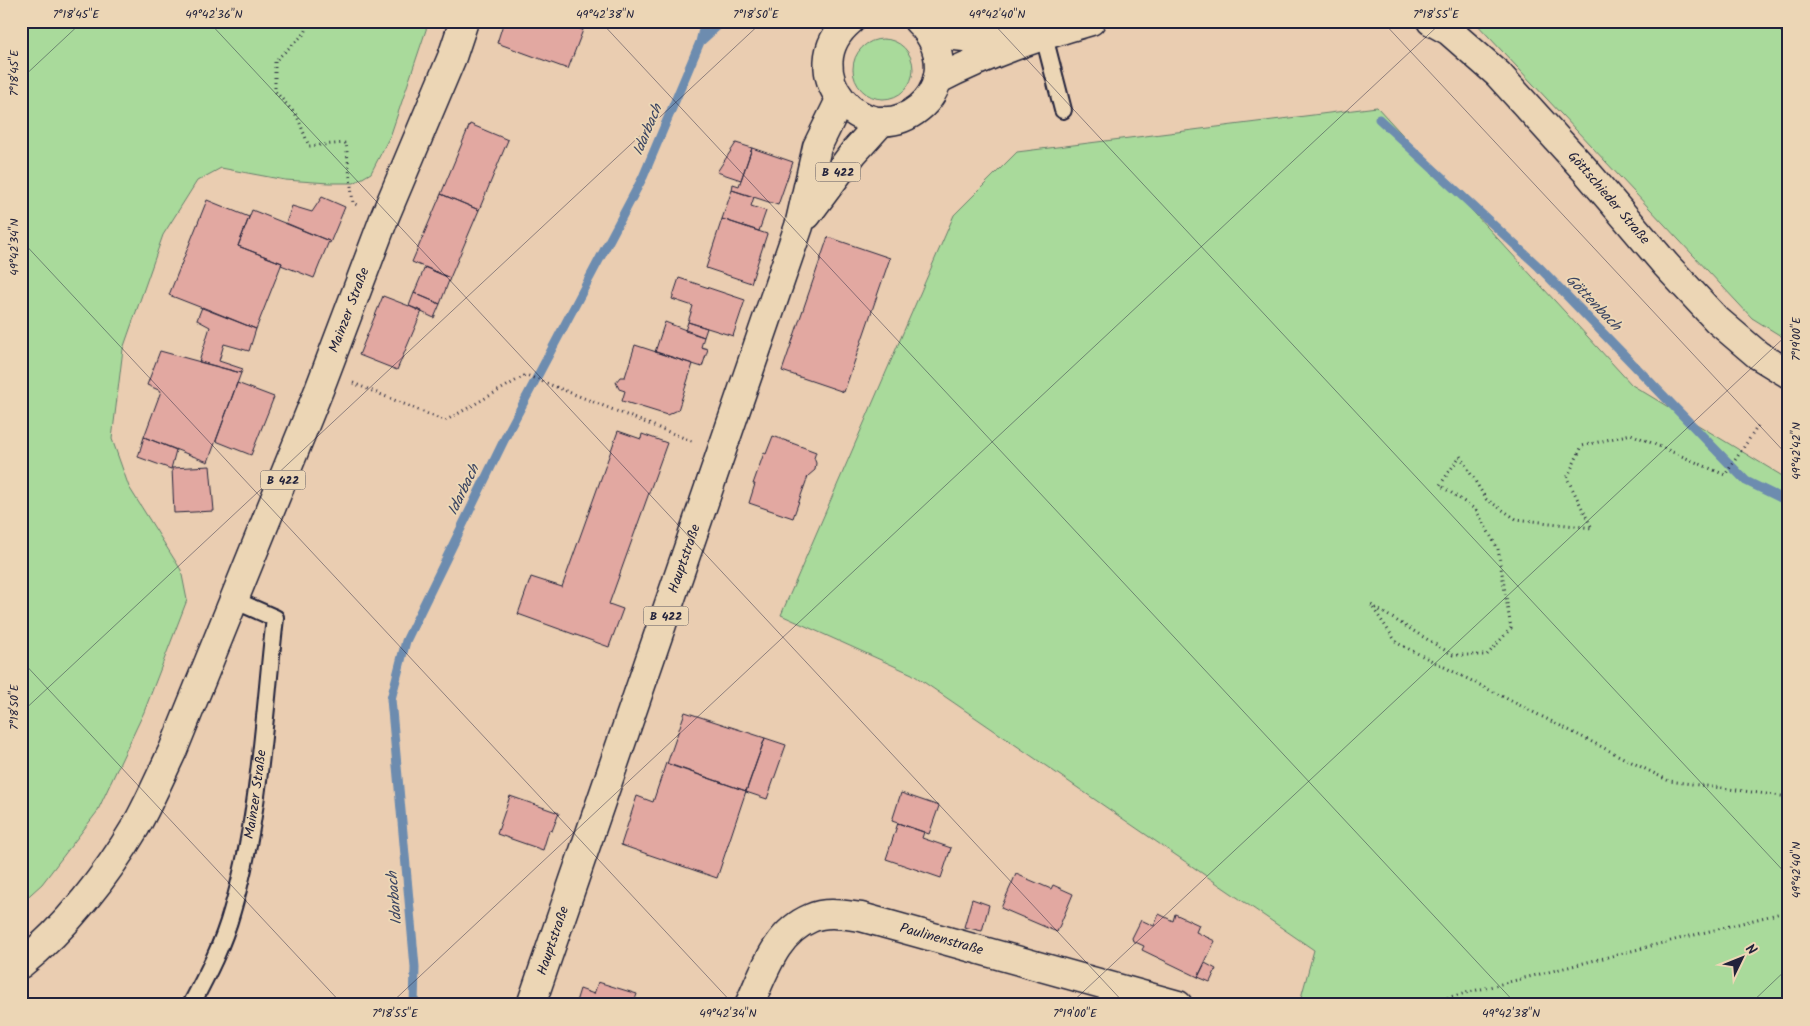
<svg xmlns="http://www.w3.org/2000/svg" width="1810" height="1026" viewBox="0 0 1810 1026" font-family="Kalam,sans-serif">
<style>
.green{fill:#a9da9b;stroke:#667e6b}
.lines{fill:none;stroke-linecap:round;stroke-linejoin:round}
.stream{stroke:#6d8caf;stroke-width:9}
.building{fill:#e2a8a1;stroke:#22223b}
.lane-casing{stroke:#22223b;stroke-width:20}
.street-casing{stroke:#22223b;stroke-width:31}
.secondary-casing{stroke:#22223b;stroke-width:31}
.primary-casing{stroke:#22223b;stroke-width:31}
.path{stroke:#22223b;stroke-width:3;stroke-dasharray:1 4;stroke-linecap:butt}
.lane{stroke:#ecd6b5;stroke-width:16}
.street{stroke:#ecd6b5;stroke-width:28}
.secondary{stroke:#ecd6b5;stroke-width:28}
.primary{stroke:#ecd6b5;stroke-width:28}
.ticks{fill:none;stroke:#22223b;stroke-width:1;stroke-opacity:0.45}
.labels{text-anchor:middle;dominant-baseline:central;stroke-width:4;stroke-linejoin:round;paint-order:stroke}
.shield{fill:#ecd6b5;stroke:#5f5860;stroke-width:1}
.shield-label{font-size:12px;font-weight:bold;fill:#22223b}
.street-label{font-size:14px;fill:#22223b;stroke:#ecd6b5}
.water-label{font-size:15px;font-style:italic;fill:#3b4562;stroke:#ecd6b5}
.neatline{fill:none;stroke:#22223b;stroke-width:2}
.ticks-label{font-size:12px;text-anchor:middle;fill:#22223b}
</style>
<rect width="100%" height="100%" fill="#eacdb1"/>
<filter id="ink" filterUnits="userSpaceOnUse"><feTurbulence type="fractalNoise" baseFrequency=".02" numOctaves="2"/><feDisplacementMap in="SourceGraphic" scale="10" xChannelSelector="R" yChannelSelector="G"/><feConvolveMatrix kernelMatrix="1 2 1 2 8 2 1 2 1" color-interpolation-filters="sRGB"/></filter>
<g filter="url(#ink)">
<path class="green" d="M21 21H429L391 134 371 173 354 183H329L285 180 221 168 197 181 163 235 123 349 112 439 129 487 181 570 187 600 144 712 97 812 42 884 21 903Z
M1474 21H1789V341L1752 318Z
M853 69a30 30 0 1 1 60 0a30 30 0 1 1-60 0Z
M1377 107 1632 385 1789 480V1005H1299L1314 950 912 674 781 615 954 215 1017 152Z"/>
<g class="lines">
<path class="stream" d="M700 42 723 21
M1379 119 1539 267 1746 481 1789 502
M414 1005 415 967 391 699 406 641 509 430 643 177 700 42 705 21"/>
</g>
<path class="building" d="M504 21H559L583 30 568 69 497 43Z
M470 124 508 140 479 210 441 194Z
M736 143 752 148 741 180 717 172Z
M752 148 793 162 778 205 732 190 733 184 739 186Z
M732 190 754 197 751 206 766 211 759 231 722 219Z
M441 194 479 210 450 278 412 262Z
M322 197 345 207 330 243 328 242 329 241 286 223 292 206 312 212Z
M207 200 249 217 238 246 282 263 256 329 169 295Z
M252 210 329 241 314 278 281 265 282 263 238 246Z
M722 219 767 234 751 283 706 268Z
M828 237 890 258 844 392 782 371Z
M425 267 450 278 440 304 414 293Z
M679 278 745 300 733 336 688 322 693 306 672 299Z
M414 293 440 304 434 318 409 306Z
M383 296 422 311 397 370 359 355Z
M202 307 256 329 249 351 224 344 219 361 243 369 241 373 199 362 210 327 197 320Z
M665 322 704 337 701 347 708 349 702 367 655 352Z
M688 322 707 328 704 337 685 331Z
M635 345 693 364 678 410 667 415 622 401 625 391 619 389 616 382 620 377H625Z
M160 351 241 373 208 462 144 437 161 391 147 385Z
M237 383 274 397 251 455 216 441Z
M618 431 641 439 642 434 667 443 609 604 623 609 609 647 518 614 531 577 562 587Z
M773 436 816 452 814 458 816 463 815 470 808 476 793 518 749 503 755 484H753L764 453 766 454Z
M144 437 176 450 171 469 138 457Z
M210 466 214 511 174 513 172 468Z
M685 712 765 738 746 791 667 764Z
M765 738 786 745 767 799 746 792Z
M666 763 746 791 717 878 621 845 637 796 653 802Z
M901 793 939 806 929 834 892 821Z
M510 796 559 813 552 831 549 830 543 850 497 834Z
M898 823 924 832 922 838 951 848 941 878 886 859Z
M1016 874 1051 889 1053 885 1073 894 1057 932 1001 908Z
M972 899 989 905 982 931 964 927Z
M1159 914 1173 921 1175 914 1199 925 1196 932 1215 941 1198 977 1142 950 1144 946 1133 941 1132 938 1141 920 1154 926Z
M1205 963 1216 969 1210 982 1198 977Z
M598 982 637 994 633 1005H575L580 989 594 994Z"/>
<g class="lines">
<g class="lane-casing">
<g id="lane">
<path d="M1040 21 1063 110"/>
<path id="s1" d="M191 1005C207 975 223 944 232 911 260 818 264 714 275 618L234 600"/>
</g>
</g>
<g class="street-casing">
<g id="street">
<path id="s2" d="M749 1005C764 973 775 933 811 918 826 911 845 915 861 917L1178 1005"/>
</g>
</g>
<g class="secondary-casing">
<g id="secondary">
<path id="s3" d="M1431 21 1449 31 1498 74 1585 170 1666 265 1717 320 1758 355 1789 374"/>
<path d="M929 33 964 37 1021 36"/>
<path d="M937 80C987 54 1038 36 1091 21"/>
</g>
</g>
<g class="primary-casing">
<g id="primary">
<path d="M850 21C792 70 863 154 919 108 929 100 936 88 938 76 942 55 933 35 918 21"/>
<path d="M807 215 854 152 882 121"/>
<path id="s4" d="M21 964C66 928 107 875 136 826 150 801 161 775 173 750L319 390 385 216 452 57 464 21"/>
<path id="s5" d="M531 1005 799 226 817 147 840 100"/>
</g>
</g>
<path class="path" d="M310 21 305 33 275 61V91L297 116 309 146 346 143 353 203 357 205
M353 383 445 421 526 375 694 442
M1758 426 1725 475 1631 434 1582 446 1567 478 1592 528 1516 519 1486 499 1460 456 1440 485 1476 510 1498 549 1511 628 1487 655H1453L1371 605 1397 643 1669 781 1789 797
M1418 1005 1789 911"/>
<use href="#lane" class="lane"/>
<use href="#street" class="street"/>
<use href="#secondary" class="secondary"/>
<use href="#primary" class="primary"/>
</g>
</g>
<path class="ticks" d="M208 21 1126 1005M600 21 1517 1005M991 21 1789 877M1382 21 1789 457M1773 21 1789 38M21 79 83 21M21 240 734 1005M21 660 343 1005M21 713 763 21M389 1005 1443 21M1069 1005 1789 333M1749 1005 1789 967"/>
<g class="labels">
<g class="shield">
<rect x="815.5" y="162.5" width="45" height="19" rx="4"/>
<rect x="260.5" y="470.5" width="45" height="19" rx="4"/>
<rect x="643.5" y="606.5" width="45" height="19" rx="4"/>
</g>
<g class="shield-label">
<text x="838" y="172">B 422</text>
<text x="283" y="480">B 422</text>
<text x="666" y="616">B 422</text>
</g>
<g class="street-label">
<text stroke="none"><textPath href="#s3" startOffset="252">Göttschieder Straße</textPath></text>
<text stroke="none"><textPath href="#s4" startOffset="739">Mainzer Straße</textPath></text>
<text stroke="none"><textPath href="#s5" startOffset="472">Hauptstraße</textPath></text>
<text stroke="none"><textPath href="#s1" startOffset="222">Mainzer Straße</textPath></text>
<text stroke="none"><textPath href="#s2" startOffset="244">Paulinenstraße</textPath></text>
<text stroke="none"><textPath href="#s5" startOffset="68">Hauptstraße</textPath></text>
</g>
<g class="water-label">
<text transform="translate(648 130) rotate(-67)">Idarbach</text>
<text transform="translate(1593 303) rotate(46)">Göttenbach</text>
<text transform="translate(464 490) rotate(-64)">Idarbach</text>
<text transform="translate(395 898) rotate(-95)">Idarbach</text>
</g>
</g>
<rect width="1810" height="1026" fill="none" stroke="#ecd6b5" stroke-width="55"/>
<g transform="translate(1742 958) rotate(47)" stroke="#ecd6b5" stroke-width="4" paint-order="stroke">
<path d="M0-4L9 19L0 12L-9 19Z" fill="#22223b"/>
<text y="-8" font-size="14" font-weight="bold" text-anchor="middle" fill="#22223b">N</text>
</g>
<rect x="28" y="28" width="1754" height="970" class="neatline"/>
<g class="ticks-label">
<text x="76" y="18">7°18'45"E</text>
<text x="214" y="18">49°42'36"N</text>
<text x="605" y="18">49°42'38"N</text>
<text x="756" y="18">7°18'50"E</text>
<text x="997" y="18">49°42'40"N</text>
<text x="1436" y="18">7°18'55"E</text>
<text transform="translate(14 73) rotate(-90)" y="4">7°18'45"E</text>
<text transform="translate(14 247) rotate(-90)" y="4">49°42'34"N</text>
<text transform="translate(1796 339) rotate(-90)" y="4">7°19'00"E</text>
<text transform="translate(1796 451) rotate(-90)" y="4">49°42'42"N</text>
<text transform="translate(14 707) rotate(-90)" y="4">7°18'50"E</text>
<text transform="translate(1796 870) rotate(-90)" y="4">49°42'40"N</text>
<text x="395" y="1017">7°18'55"E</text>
<text x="728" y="1017">49°42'34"N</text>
<text x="1075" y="1017">7°19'00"E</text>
<text x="1511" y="1017">49°42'38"N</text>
</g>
</svg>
